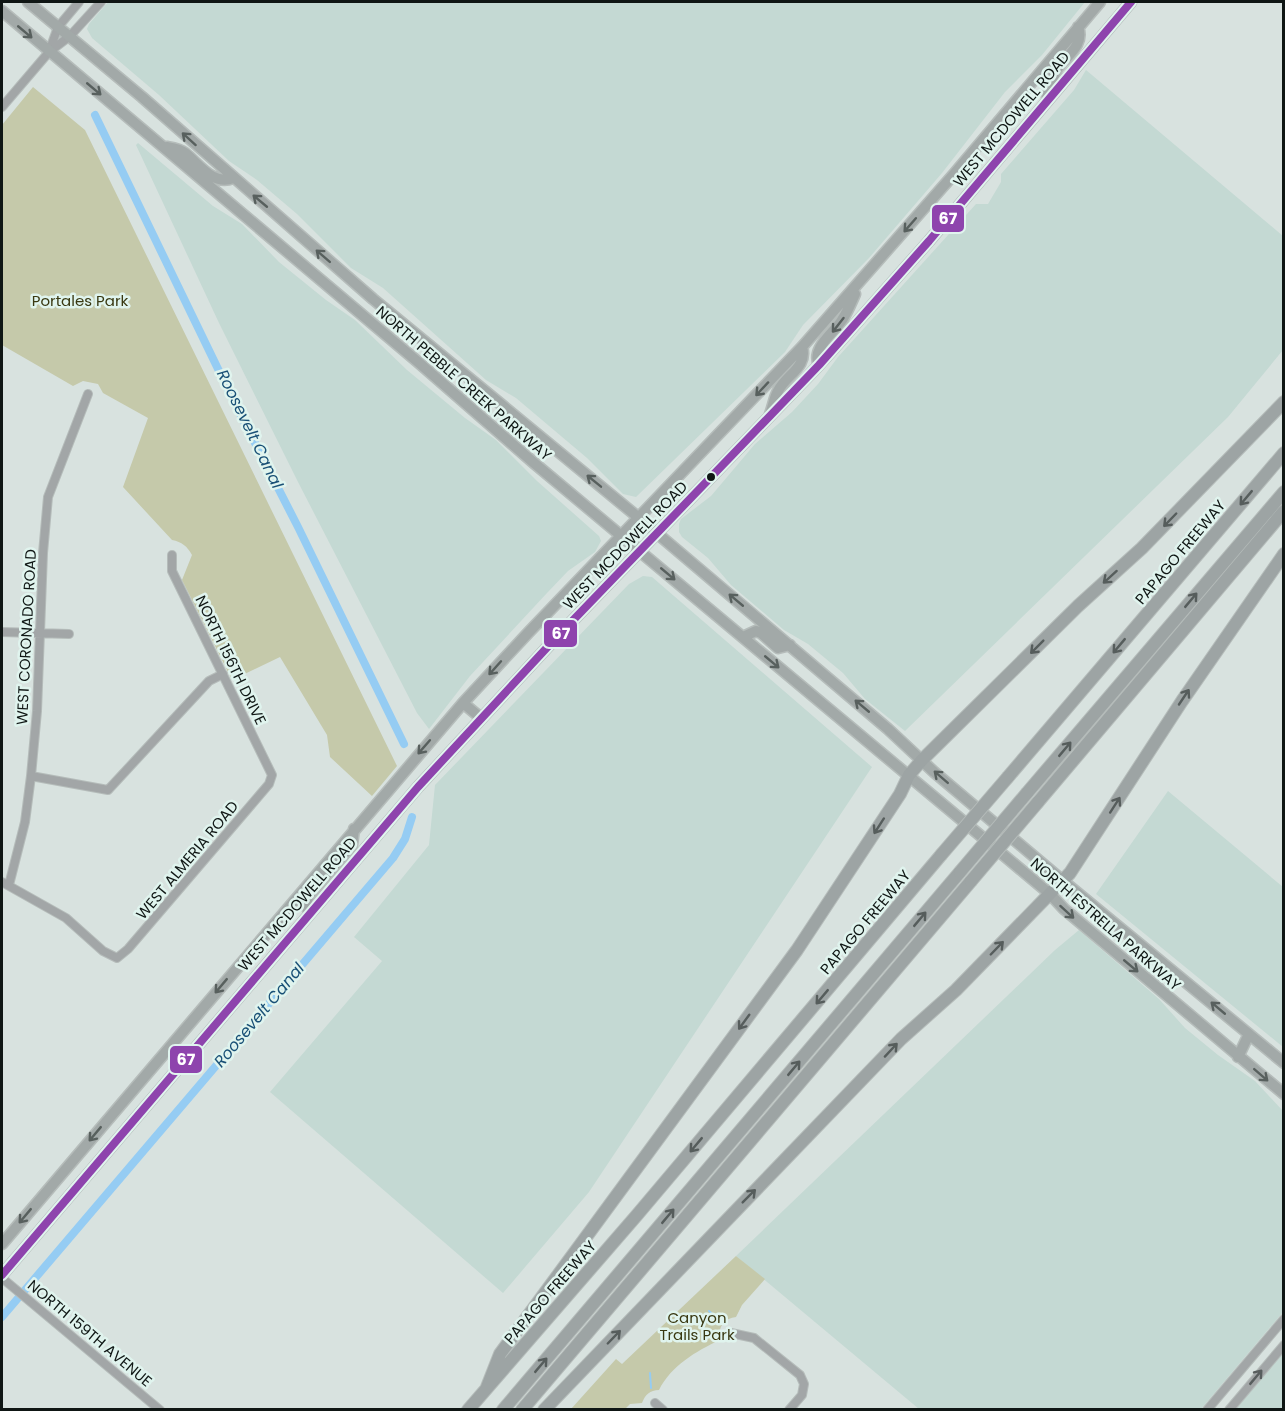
<svg xmlns="http://www.w3.org/2000/svg" width="1285" height="1411" viewBox="0 0 1285 1411" font-family="Poppins,sans-serif">
<style>
.built{fill:#c4d9d3}
.green{fill:#c5c9aa}
.lines{fill:none;stroke-linecap:round;stroke-linejoin:round}
.stream{stroke:#95ccf3;stroke-width:2}
.canal{stroke:#95ccf3;stroke-width:8}
.minor-casing{stroke:#b5bcba;stroke-width:10}
.major-casing{stroke:#b5bcba;stroke-width:13}
.highway-casing{stroke:#b5bcba;stroke-width:14}
.minor{stroke:#a2a6a7;stroke-width:8}
.major{stroke:#a2a9a8;stroke-width:10}
.highway{stroke:#9da4a4;stroke-width:12}
.highway-bridge-casing{stroke:#b5bcba;stroke-width:14;stroke-linecap:butt}
.highway-bridge{stroke:#9da4a4;stroke-width:12}
.bus-1-casing{stroke:#e0f4ee;stroke-width:12}
.bus-1{stroke:#8e44ad;stroke-width:8}
.oneway{stroke:#58605e}
.oneway2{stroke:#565d5c}
.oneway3{stroke:#585e5e}
.bus-dot{fill:#0f1614;stroke:#e0f4ee;stroke-width:2}
.labels{text-anchor:middle;dominant-baseline:central;stroke-width:5;stroke-linejoin:round;paint-order:stroke}
.street-label{font-size:15px;fill:#0f1614;stroke:#e0f4ee}
.park-label{font-size:15px;fill:#393811;stroke:#e0f4ee}
.water-label{font-size:16px;font-style:italic;fill:#195076;stroke:#e0f4ee}
.line-badge{stroke:#e0f4ee;stroke-width:2}
.badge-label{font-size:16px;text-anchor:middle;font-weight:bold;fill:#fff}
</style>
<rect width="100%" height="100%" fill="#d8e2df"/>
<path class="built" d="M108 2H1085L1042 55 1005 92 942 173 869 258 803 325 785 352 636 497 623 494 587 458 516 398 486 380 383 288 351 268 297 214 257 180 229 161 159 95 92 38 87 29 89 24Z
M1086 70 1283 236V350L1228 417 905 731 865 699 843 673 808 644 784 630 731 585 708 558 682 537 679 532V524L681 519 711 496 755 444 792 412 818 384 838 357 976 204H988L1001 182V174L1074 90Z
M138 143 213 206 242 224 279 262 326 300 355 320 407 370 465 418 496 440 537 481 599 536 601 541 595 552 568 571 547 593 470 676 429 729 417 713 298 482 219 323 136 145Z
M643 576 652 577 872 767 589 1192 503 1293 270 1092 382 961 354 937 429 845 435 785 629 584Z
M1168 791 1283 887V1047L1096 894Z
M1079 930 1159 999 1185 1028 1218 1055 1255 1081 1283 1111V1312L1201 1409H919L736 1256 1055 950Z
M1283 1353V1409H1236Z"/>
<path class="green" d="M33 87 85 130 397 766 372 796 330 757 327 735 280 657 232 680 182 580 192 555C187 546 182 542 172 540L123 487 148 418 103 393 98 384 83 381 73 386 2 345V125Z
M736 1256 765 1279 742 1305 736 1317C723 1319 718 1327 720 1340 696 1351 671 1366 659 1390 650 1390 645 1395 642 1403L630 1404 625 1409H571L616 1359 622 1364Z"/>
<g class="lines">
<path class="stream" d="M709 1311 720 1321
M650 1373 651 1388"/>
<path class="canal" d="M95 115 235 404 298 527 404 744
M2 1317 393 858 405 839 412 817"/>
<g class="minor-casing">
<path id="minor" d="M49 52 58 27 79 2
M2 107 49 52 70 36 101 2
M2 632 69 634
M31 776 108 790 209 681 223 674
M2 882 66 918 103 951 117 958 128 949 269 784 272 775 172 571V555
M9 885 25 822 31 776 37 711 43 553 48 497 88 394
M2 1278 160 1410
M731 1333 754 1338 800 1375 804 1384 802 1395 789 1410
M655 1403 663 1410
M1207 1410 1284 1319
M1229 1410 1284 1345"/>
</g>
<g class="major-casing">
<path id="major" d="M28 2 142 97 373 299 639 518 888 729 934 772 1063 881 1284 1063
M2 11 418 362 534 463 982 837 1050 894 1064 909 1284 1094
M1047 97C1050 88 1052 77 1057 69 1066 56 1085 45 1078 27
M167 147C173 148 180 149 185 153 199 164 213 186 233 178
M819 365C811 348 834 333 842 320 847 313 851 303 855 294
M770 414C773 407 774 398 778 391 786 375 808 367 802 347
M743 637 756 631 761 633 778 648 790 645
M463 703 481 718
M309 913 306 904 309 895 352 845 354 829
M1238 1057 1249 1034
M2 1244 463 703 528 633 802 347 954 174 1100 2
M2 1275 418 787 554 640 819 365 929 241 1131 2"/>
</g>
<g class="highway-casing">
<path id="highway" d="M1008 777 1284 453
M1027 793 1284 492
M1038 802 1284 511
M487 1387 500 1354 797 950 900 794 909 775 922 760 1078 606 1142 548 1284 402
M468 1410 637 1215 941 855
M503 1410 960 872
M522 1410 971 881
M544 1410 901 1039 956 990 1070 873 1182 701 1284 554"/>
</g>
<use href="#minor" class="minor"/>
<use href="#major" class="major"/>
<use href="#highway" class="highway"/>
<g class="highway-bridge-casing">
<path id="highway-bridge" d="M941 855 1008 777
M960 872 1027 793
M971 881 1038 802"/>
</g>
<use href="#highway-bridge" class="highway-bridge"/>
<g class="bus-1-casing">
<path id="bus-1" d="M2 1275 418 787 554 640 819 365 929 241 1131 2"/>
</g>
<use href="#bus-1" class="bus-1"/>
</g>
<defs><path id="oneway-shaft" d="M-6 0H5M1.5-3L5.5 0L1.5 3" fill="none" stroke-width="1.6" stroke-linecap="round" stroke-linejoin="round" transform="scale(1.5)"/></defs>
<g class="oneway">
<use href="#oneway-shaft" transform="translate(25 32) rotate(40)"/>
<use href="#oneway-shaft" transform="translate(94 89) rotate(40)"/>
<use href="#oneway-shaft" transform="translate(189 139) rotate(-138)"/>
<use href="#oneway-shaft" transform="translate(260 201) rotate(-140)"/>
<use href="#oneway-shaft" transform="translate(910 225) rotate(131)"/>
<use href="#oneway-shaft" transform="translate(323 256) rotate(-139)"/>
<use href="#oneway-shaft" transform="translate(838 325) rotate(128)"/>
<use href="#oneway-shaft" transform="translate(762 389) rotate(133)"/>
<use href="#oneway-shaft" transform="translate(594 481) rotate(-141)"/>
<use href="#oneway-shaft" transform="translate(668 574) rotate(40)"/>
<use href="#oneway-shaft" transform="translate(736 600) rotate(-140)"/>
<use href="#oneway-shaft" transform="translate(772 662) rotate(40)"/>
<use href="#oneway-shaft" transform="translate(495 668) rotate(132)"/>
<use href="#oneway-shaft" transform="translate(862 706) rotate(-140)"/>
<use href="#oneway-shaft" transform="translate(424 747) rotate(131)"/>
<use href="#oneway-shaft" transform="translate(941 777) rotate(-139)"/>
<use href="#oneway-shaft" transform="translate(1067 912) rotate(42)"/>
<use href="#oneway-shaft" transform="translate(1131 966) rotate(40)"/>
<use href="#oneway-shaft" transform="translate(221 986) rotate(130)"/>
<use href="#oneway-shaft" transform="translate(1218 1008) rotate(-140)"/>
<use href="#oneway-shaft" transform="translate(1261 1075) rotate(41)"/>
<use href="#oneway-shaft" transform="translate(95 1134) rotate(130)"/>
<use href="#oneway-shaft" transform="translate(25 1216) rotate(130)"/>
</g>
<g class="oneway2">
<use href="#oneway-shaft" transform="translate(1246 498) rotate(130)"/>
<use href="#oneway-shaft" transform="translate(1170 520) rotate(134)"/>
<use href="#oneway-shaft" transform="translate(1110 577) rotate(138)"/>
<use href="#oneway-shaft" transform="translate(1191 600) rotate(-50)"/>
<use href="#oneway-shaft" transform="translate(1119 646) rotate(130)"/>
<use href="#oneway-shaft" transform="translate(1037 647) rotate(135)"/>
<use href="#oneway-shaft" transform="translate(1184 697) rotate(-56)"/>
<use href="#oneway-shaft" transform="translate(1065 749) rotate(-50)"/>
<use href="#oneway-shaft" transform="translate(1115 805) rotate(-57)"/>
<use href="#oneway-shaft" transform="translate(879 826) rotate(123)"/>
<use href="#oneway-shaft" transform="translate(920 919) rotate(-50)"/>
<use href="#oneway-shaft" transform="translate(997 948) rotate(-46)"/>
<use href="#oneway-shaft" transform="translate(822 997) rotate(130)"/>
<use href="#oneway-shaft" transform="translate(744 1022) rotate(126)"/>
<use href="#oneway-shaft" transform="translate(891 1050) rotate(-47)"/>
<use href="#oneway-shaft" transform="translate(794 1068) rotate(-50)"/>
<use href="#oneway-shaft" transform="translate(696 1145) rotate(130)"/>
<use href="#oneway-shaft" transform="translate(749 1196) rotate(-45)"/>
<use href="#oneway-shaft" transform="translate(668 1216) rotate(-50)"/>
<use href="#oneway-shaft" transform="translate(614 1337) rotate(-46)"/>
<use href="#oneway-shaft" transform="translate(541 1365) rotate(-50)"/>
</g>
<use class="oneway3" href="#oneway-shaft" transform="translate(1256 1377) rotate(-50)"/>
<circle class="bus-dot" cx="711" cy="477" r="5"/>
<g class="labels">
<g class="street-label">
<text transform="translate(1011 119) rotate(-50)">WEST MCDOWELL ROAD</text>
<text transform="translate(464 383) rotate(41)">NORTH PEBBLE CREEK PARKWAY</text>
<text transform="translate(625 545) rotate(-46)">WEST MCDOWELL ROAD</text>
<text transform="translate(1180 552) rotate(-50)">PAPAGO FREEWAY</text>
<text transform="translate(26 637) rotate(-87)">WEST CORONADO ROAD</text>
<text transform="translate(231 660) rotate(64)">NORTH 156TH DRIVE</text>
<text transform="translate(187 860) rotate(-50)">WEST ALMERIA ROAD</text>
<text transform="translate(297 904) rotate(-49)">WEST MCDOWELL ROAD</text>
<text transform="translate(865 922) rotate(-50)">PAPAGO FREEWAY</text>
<text transform="translate(1106 924) rotate(41)">NORTH ESTRELLA PARKWAY</text>
<text transform="translate(550 1292) rotate(-49)">PAPAGO FREEWAY</text>
<text transform="translate(90 1333) rotate(40)">NORTH 159TH AVENUE</text>
</g>
<g class="park-label">
<text x="80" y="300">Portales Park</text>
<text x="697" y="1317">Canyon<tspan x="697" dy="17">Trails Park</tspan></text>
</g>
<g class="water-label">
<text transform="translate(250 429) rotate(64)">Roosevelt Canal</text>
<text transform="translate(259 1015) rotate(-50)">Roosevelt Canal</text>
</g>
</g>
<g class="line-badge">
<rect x="931" y="204" width="34" height="29" rx="6" fill="#8e44ad"/>
<rect x="543" y="619" width="35" height="29" rx="6" fill="#8e44ad"/>
<rect x="169" y="1045" width="34" height="29" rx="6" fill="#8e44ad"/>
</g>
<g class="badge-label">
<text x="948" y="224">67</text>
<text x="561" y="639">67</text>
<text x="186" y="1065">67</text>
</g>
<rect width="1285" height="1411" fill="none" stroke="#0f1614" stroke-width="6"/>
</svg>
